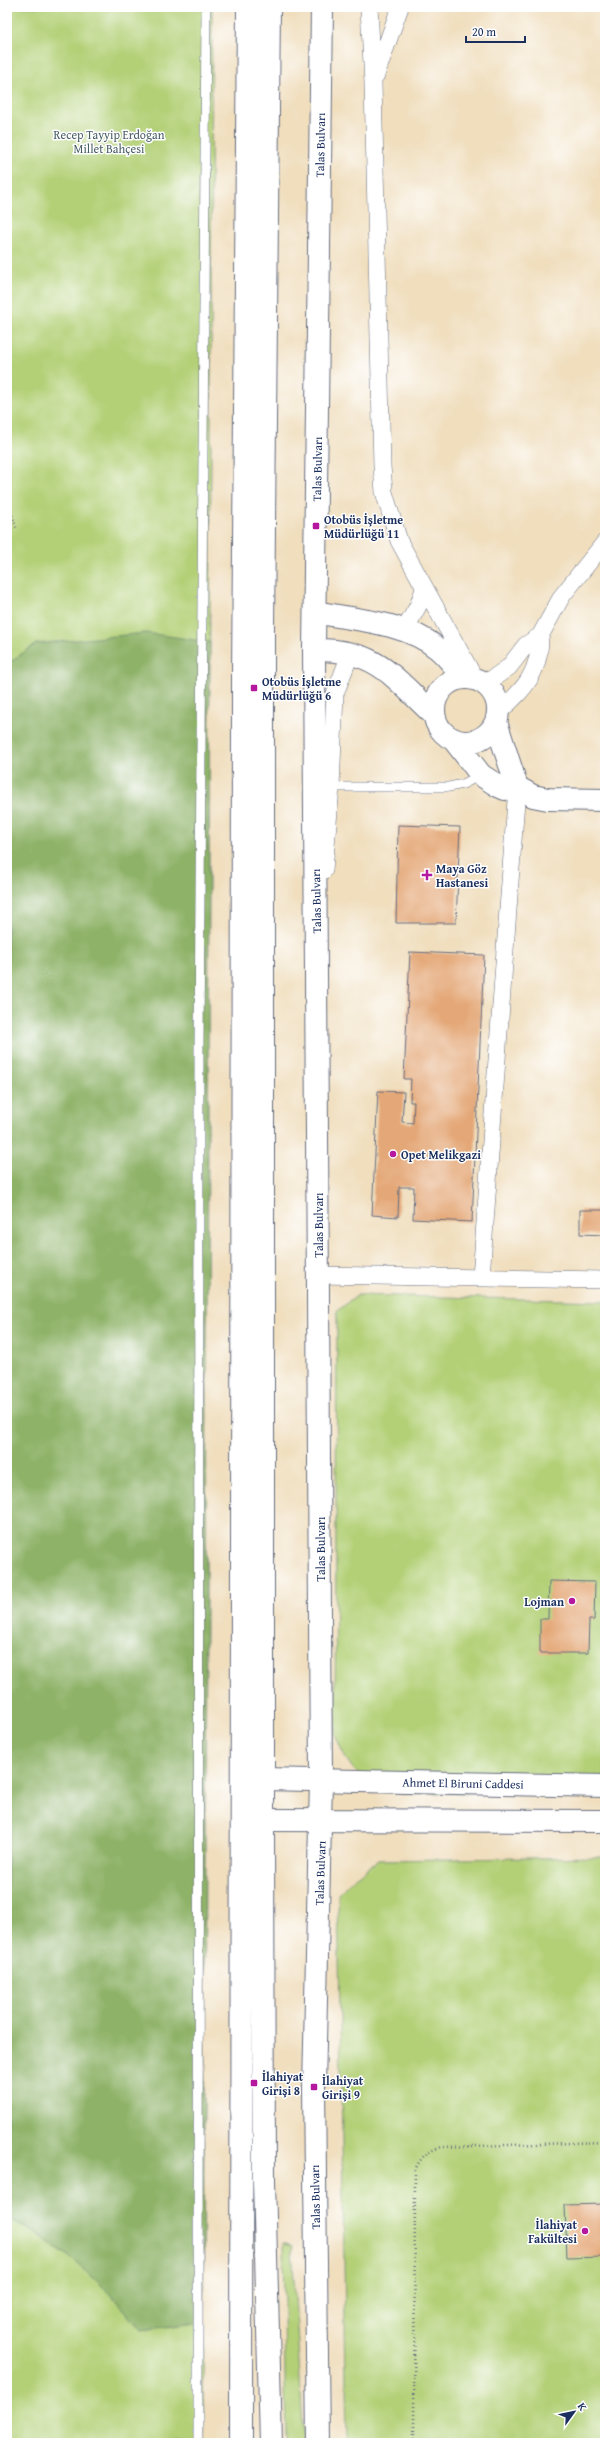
<svg xmlns="http://www.w3.org/2000/svg" width="612" height="2450" viewBox="0 0 612 2450" font-family="'Gentium Book Plus',serif">
<style>
.green{fill:#b3d077;stroke:#67806a}
.forest{fill:#8eb268;stroke:#547063}
.building{fill:#e4a777}
.lines{fill:none;stroke-linecap:round;stroke-linejoin:round}
.lane-casing{stroke:#666c7f;stroke-width:10}
.street-casing{stroke:#666c7f;stroke-width:18}
.secondary-casing{stroke:#666c7f;stroke-width:24}
.primary-casing{stroke:#666c7f;stroke-width:24}
.path{stroke:#666c7f;stroke-width:2.5;stroke-dasharray:1 3;stroke-linecap:butt}
.lane{stroke:#fff;stroke-width:9}
.street{stroke:#fff;stroke-width:17}
.secondary{stroke:#fff;stroke-width:22}
.primary{stroke:#fff;stroke-width:22}
.poi-dot{fill:#b5179e;stroke:#fff;stroke-width:1.5}
.labels{text-anchor:middle;dominant-baseline:central;stroke-width:3;stroke-linejoin:round;paint-order:stroke}
.park-label{font-size:12px;fill:#495f66;stroke:#fff}
.street-label{font-size:12px;fill:#1b2f5e;stroke:#fff}
.poi-label{font-size:12px;font-weight:bold;fill:#1b2f5e;stroke:#fff;text-anchor:start}
</style>
<rect width="100%" height="100%" fill="#fff"/>
<filter id="ink" filterUnits="userSpaceOnUse"><feTurbulence type="fractalNoise" baseFrequency=".025" numOctaves="2"/><feDisplacementMap in="SourceGraphic" scale="8" xChannelSelector="R" yChannelSelector="G"/><feConvolveMatrix kernelMatrix="1 2 1 2 8 2 1 2 1" color-interpolation-filters="sRGB"/></filter>
<filter id="wash" filterUnits="userSpaceOnUse"><feTurbulence type="fractalNoise" baseFrequency=".012" numOctaves="4" result="noise"/><feDisplacementMap in="SourceGraphic" scale="16" xChannelSelector="R" yChannelSelector="G"/><feGaussianBlur stdDeviation="0.9" result="paint"/><feColorMatrix in="noise" values="0 0 0 0 0 0 0 0 0 0 0 0 0 0 0 0 0 1.4 0 .05"/><feComposite in="paint" operator="in"/></filter>
<g filter="url(#wash)">
<rect width="100%" height="100%" fill="#f0debd"/>
<path class="green" d="M7 7H212C210 274 213 541 207 809L203 2443H7Z
M358 1295 605 1301V1790L402 1794C361 1783 351 1774 335 1734L337 1311Z
M605 1857V2443H347L338 1894 355 1877 378 1860Z
M283 2243 292 2247 304 2443H286Z"/>
<path class="forest" d="M146 633 210 642 203 2322 141 2330C104 2283 61 2244 7 2218V664L36 644Z"/>
<g id="blocks">
<path class="building" d="M398 825 460 827 456 923H396Z
M410 952 484 955 472 1222 413 1219 414 1187H399L398 1217 372 1215 378 1091 404 1092 402 1122 413 1123 414 1102H410L411 1079H404Z
M580 1210H605V1235L580 1234Z
M549 1581 595 1582 594 1620H589L588 1653H540V1619H548Z
M605 2204V2257L567 2258 565 2205Z"/>
</g>
</g>
<g filter="url(#ink)">
<use href="#blocks" fill-opacity="0" stroke="#666c7f" stroke-width="1"/>
<g class="lines">
<g class="lane-casing">
<path id="lane" d="M331 787H449L463 784 481 775
M198 2443 199 1046 206 7"/>
</g>
<g class="street-casing">
<path id="street" d="M369 7 373 83 382 466 384 492 399 541 475 679
M376 75 400 7
M404 631 418 606 424 589
M485 684 509 667 526 645 540 636 562 596 605 542
M498 712C525 690 540 672 540 636
M324 870 331 787 335 694 351 652
M318 1275 605 1280
M481 1277 517 787"/>
</g>
<g class="secondary-casing">
<path id="secondary" d="M315 612C354 620 406 622 437 648 447 656 456 668 464 678
M314 650C377 649 392 676 434 715
M434 710a32 32 0 1 1 64 0a32 32 0 1 1-64 0Z
M496 722 517 787
M453 739 481 775 498 786 505 789 517 787 533 796 548 799 605 800
M263 1779 605 1786
M263 1820 605 1821"/>
</g>
<g class="primary-casing">
<path id="primary" d="M269 7 263 629V1820L264 2181 271 2443
M241 2443 243 677 248 7
M318 2443 314 2087 321 1780 314 650 322 7"/>
</g>
<path class="path" d="M7 500 17 530
M7 639 11 635
M414 2443 415 2170C421 2156 429 2150 442 2147L605 2142"/>
<use href="#lane" class="lane"/>
<use href="#street" class="street"/>
<use href="#secondary" class="secondary"/>
<use href="#primary" class="primary"/>
</g>
</g>
<g class="poi-dot">
<rect x="312" y="522" width="8" height="8" rx="2"/>
<rect x="250" y="684" width="8" height="8" rx="2"/>
<path d="M425 869h4v4h4v4h-4v4h-4v-4h-4v-4h4z"/>
<circle cx="393" cy="1154" r="4"/>
<circle cx="572" cy="1601" r="4"/>
<rect x="250" y="2079" width="8" height="8" rx="2"/>
<rect x="310" y="2083" width="8" height="8" rx="2"/>
<circle cx="585" cy="2231" r="4"/>
</g>
<g class="labels">
<g class="park-label">
<text x="109" y="134">Recep Tayyip Erdoğan<tspan x="109" dy="14">Millet Bahçesi</tspan></text>
</g>
<g class="street-label">
<text transform="translate(320 145) rotate(-89)">Talas Bulvarı</text>
<text transform="translate(317 469) rotate(-89)">Talas Bulvarı</text>
<text transform="translate(316 901) rotate(-91)">Talas Bulvarı</text>
<text transform="translate(318 1225) rotate(-90)">Talas Bulvarı</text>
<text transform="translate(320 1549) rotate(-90)">Talas Bulvarı</text>
<text transform="translate(463 1783) rotate(1)">Ahmet El Biruni Caddesi</text>
<text transform="translate(320 1873) rotate(-88)">Talas Bulvarı</text>
<text transform="translate(315 2197) rotate(-91)">Talas Bulvarı</text>
</g>
<g class="poi-label">
<text x="324" y="519">Otobüs İşletme<tspan x="324" dy="14">Müdürlüğü 11</tspan></text>
<text x="262" y="681">Otobüs İşletme<tspan x="262" dy="14">Müdürlüğü 6</tspan></text>
<text x="436" y="868">Maya Göz<tspan x="436" dy="14">Hastanesi</tspan></text>
<text x="401" y="1154">Opet Melikgazi</text>
<text x="564" y="1601" text-anchor="end">Lojman</text>
<text x="262" y="2076">İlahiyat<tspan x="262" dy="14">Girişi 8</tspan></text>
<text x="322" y="2080">İlahiyat<tspan x="322" dy="14">Girişi 9</tspan></text>
<text x="577" y="2224" text-anchor="end">İlahiyat<tspan x="577" dy="14">Fakültesi</tspan></text>
</g>
</g>
<rect width="612" height="2450" fill="none" stroke="#fff" stroke-width="24"/>
<g transform="translate(574 2412) rotate(57)" stroke="#ffffff" stroke-width="3" paint-order="stroke">
<path d="M0-3L7 15L0 10L-7 15Z" fill="#1b2f5e"/>
<text y="-6" font-size="11" font-weight="bold" text-anchor="middle" fill="#1b2f5e">K</text>
</g>
<path d="M466 36v6h59v-6" fill="none" stroke="#1b2f5e" stroke-width="2"/>
<text x="472" y="36" font-size="12" fill="#1b2f5e" stroke="#ffffff" stroke-width="3" paint-order="stroke">20 m</text>
</svg>
